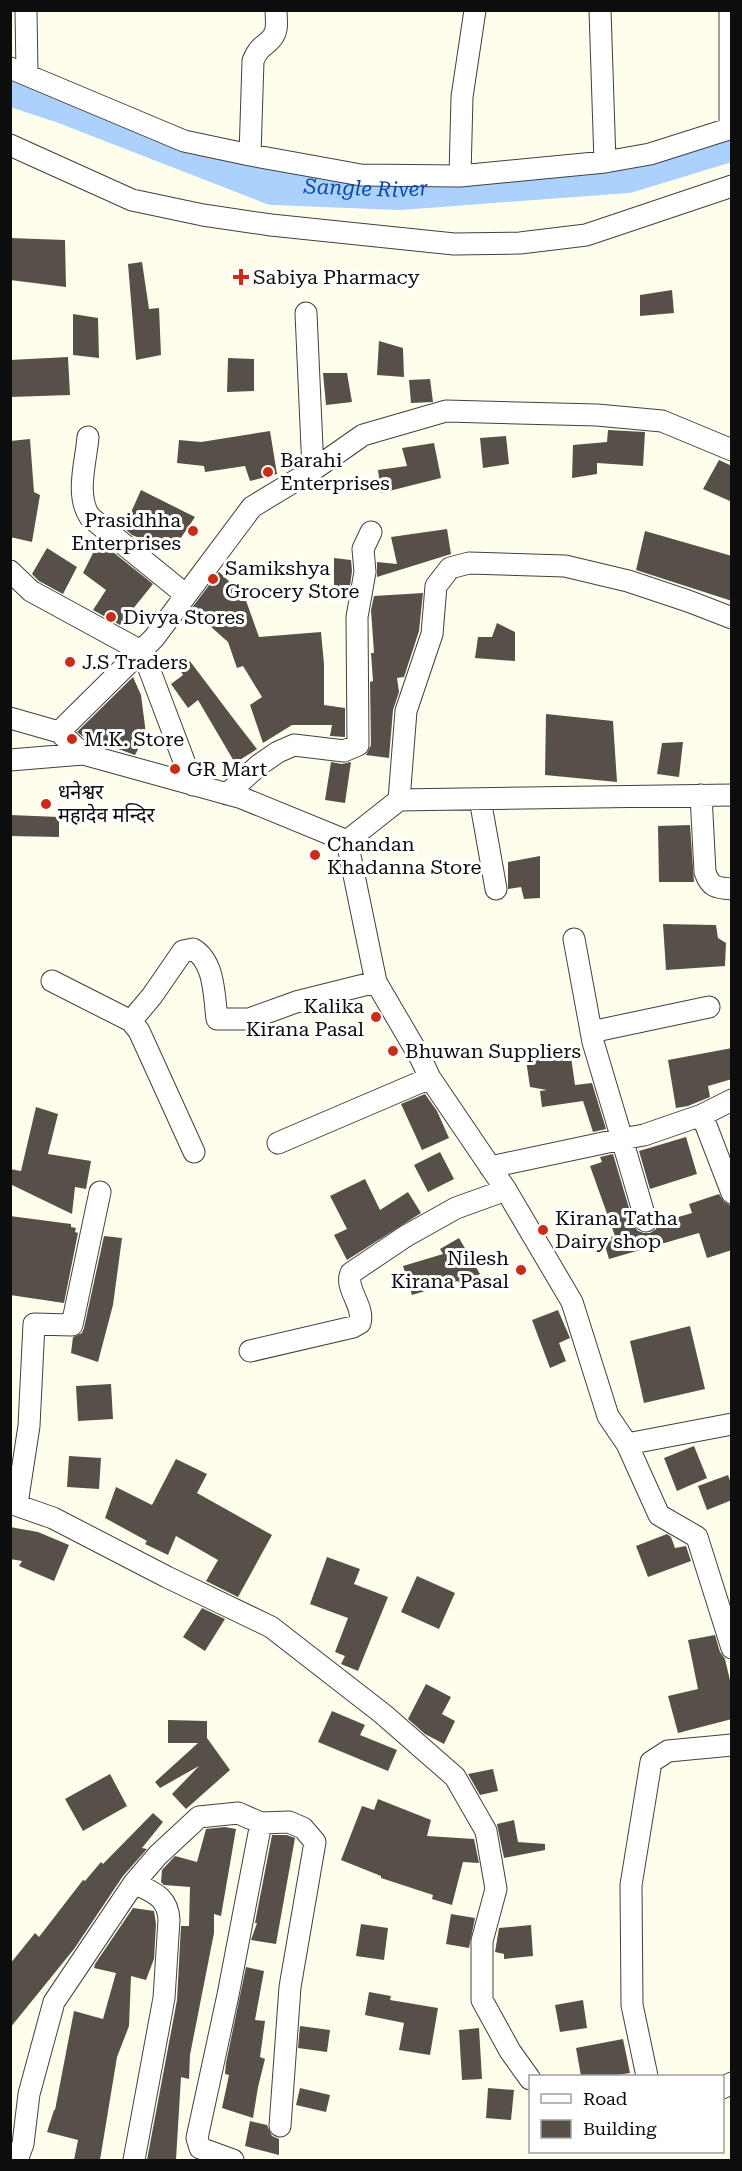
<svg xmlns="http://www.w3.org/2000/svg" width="742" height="2171" viewBox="0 0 742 2171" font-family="'Roboto Serif','Noto Sans Devanagari',serif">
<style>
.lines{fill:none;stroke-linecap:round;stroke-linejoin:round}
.river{stroke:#acd1fc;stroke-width:40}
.building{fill:#575048}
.minor-casing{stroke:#404040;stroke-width:23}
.minor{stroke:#fff;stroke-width:21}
.poi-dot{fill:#ca2c18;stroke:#fff;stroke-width:2}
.labels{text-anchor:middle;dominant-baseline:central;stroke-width:6;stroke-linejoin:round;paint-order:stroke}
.poi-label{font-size:20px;fill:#0d0d0d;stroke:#fff;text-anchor:start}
.water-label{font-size:21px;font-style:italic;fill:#0a4baa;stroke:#fff}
</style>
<rect width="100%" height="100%" fill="#fffeed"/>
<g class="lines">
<path class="river" id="s1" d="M10 86 65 104 273 185 400 190 627 173 732 141"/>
</g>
<path class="building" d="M10 238 65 240 66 287 10 280Z
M142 262 149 309 159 308 161 355 136 360 128 264Z
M672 290 674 313 640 316V295Z
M73 314 98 318 99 358 73 355Z
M379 341 403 348 404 377 377 375Z
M68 357 70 395 10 397V360Z
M228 358 254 359V391L227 392Z
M323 373H347L352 402 326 405Z
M430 379 433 402 411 403 409 380Z
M608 430 645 432 643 466 597 463V474L572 478 573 445 607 442Z
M270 431 277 474 250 481 245 466 205 472 204 466 177 463 179 440 201 442Z
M506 436 509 464 483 468 480 438Z
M30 439 34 492 40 495 32 542 10 537V441Z
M434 443 441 478 381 493 378 470 407 466 402 448Z
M719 460 732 466V502L703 489Z
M141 490 195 517 172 551 132 535 124 528Z
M447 529 451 554 377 577V562L397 564 391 537Z
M645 531 732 556V601L636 570Z
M99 541 153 584 120 625 93 610 106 590 83 573Z
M47 548 77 567 63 594 39 581 32 574Z
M334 558 351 560 352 571 350 586 334 591Z
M219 572 244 595 259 637 321 632 324 664V705L345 708V737L330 736 332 725H292L263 743 250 705 262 697 243 666 237 668 228 642 191 609Z
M423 593 419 631 404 677 397 678 399 692 393 710 389 758 366 755 371 745 370 682 373 681 371 653H374L371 610 374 596Z
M497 623 515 632V661L475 658 478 637H492Z
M186 656 236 722 257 749 235 763 198 700 188 708 171 684 183 675 176 663Z
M133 677 141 695 146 734 135 755 82 736 77 732Z
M546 714 613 721 617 782 545 775Z
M683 742 679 777 657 774 662 743Z
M331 762 342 764 351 762 345 803 325 800Z
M10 815 59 817V837L10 836Z
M690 825 694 882H659L658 826Z
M540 856V898L524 899 521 887 508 889V862Z
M663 924 716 925 718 938 726 943 725 966 666 970Z
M732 1048V1079L708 1086 710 1097 688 1106 676 1108 668 1060Z
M552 1050 553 1059 571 1057 575 1085 592 1083 606 1129 593 1132 583 1101 542 1107 540 1091 547 1090 530 1087 525 1053Z
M425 1094 437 1111 449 1138 422 1150 401 1104Z
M36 1107 58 1114 48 1154 91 1161 86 1189 75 1187 72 1214 10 1184V1169L21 1171Z
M686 1137 697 1174 650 1189 639 1151Z
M440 1152 454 1179 428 1192 414 1165Z
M613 1154 634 1225 638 1231 644 1233H650L656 1229 658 1223 692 1213 689 1204 719 1194 724 1202 732 1206V1250L707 1258 699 1233 609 1259 603 1239 615 1236 590 1166 602 1162 600 1157Z
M365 1179 380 1210 408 1192 421 1213 347 1260 334 1235 347 1229 330 1196Z
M10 1216 71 1224V1227L76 1228 75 1232 78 1233 64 1303 10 1295Z
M104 1236 122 1238 113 1305 98 1362 71 1353 73 1337 82 1333 84 1328Z
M459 1238 480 1274 461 1285 458 1281 412 1295 403 1266 443 1254 440 1249Z
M558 1310 570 1338 559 1343 566 1361 550 1368 532 1320Z
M690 1326 705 1389 644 1403 630 1341Z
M111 1384 113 1419 78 1421 76 1386Z
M694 1446 707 1478 677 1491 664 1458Z
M69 1456 101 1458 99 1489 67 1487Z
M176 1459 207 1474 197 1493 272 1535 238 1597 206 1581 218 1560 176 1536 168 1555 145 1544 147 1541 105 1518 116 1487 152 1505Z
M728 1475 732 1486V1500L707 1510 698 1486Z
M10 1527 38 1532 69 1545 54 1581 19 1566 22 1561 10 1559Z
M667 1534 671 1537 675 1548 686 1546 691 1561 648 1577 636 1546Z
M327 1557 360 1569 354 1584 388 1597 358 1671 341 1664 345 1656 335 1652 348 1618 310 1604Z
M417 1576 455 1593 439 1629 401 1612Z
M202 1608 225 1619 205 1651 183 1637Z
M715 1635 720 1652 725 1659 732 1689V1719L678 1733 668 1696 698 1689 688 1640Z
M426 1684 451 1697 442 1714 455 1721 444 1744 425 1734 408 1719Z
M332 1711 365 1725 360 1735 397 1750 388 1771 318 1742Z
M168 1720 207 1721V1738L230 1770 186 1809 172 1794 199 1766 160 1788 155 1782 198 1743H168Z
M493 1769 498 1791 480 1795 468 1774Z
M110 1774 127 1806 83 1831 65 1799Z
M378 1799 431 1820 427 1836 474 1839 479 1863 463 1862 452 1905 432 1899 433 1895 381 1878V1876L341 1860 362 1806 374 1810Z
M153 1813 163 1822 142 1848 147 1849 123 1876 74 1949 10 2028V1964L35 1933 39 1937 83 1880 85 1881 101 1862 103 1864Z
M514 1820 518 1842 545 1844V1850L504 1858 497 1824Z
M225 1827 236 1829 221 1916 214 1914V1933L190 2055 189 2079 181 2077 176 2160H147L177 2000 181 1926H189L190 1887 164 1885 161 1882 162 1870 175 1856 197 1862 206 1829Z
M272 1835H287L295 1838 276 1944 251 1940 257 1923H255Z
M133 1908 154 1911 156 1924 154 1959 146 1980 131 1976 129 2026 117 2057 100 2160H74L78 2140 47 2132 54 2110H55L74 2011 103 2019 116 1973 94 1968 95 1964Z
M451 1914 475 1918 469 1948 446 1944Z
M361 1924 388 1928 384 1960 356 1956Z
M531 1925 533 1956 504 1959V1954L495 1952 499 1928Z
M246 1967 264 1971 255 2020 265 2021 260 2057 265 2059 258 2087 253 2118 222 2108 229 2075 225 2074 226 2063Z
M369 1992 391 1996 390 2000 438 2008 430 2055 399 2050 404 2023 365 2015Z
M583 2000 587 2028 560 2032 555 2005Z
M300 2026 330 2030 327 2052 298 2048Z
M479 2028 482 2079 462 2080 459 2030Z
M623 2039 630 2073 611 2076H581L576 2048Z
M300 2088 330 2095 326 2112 296 2105Z
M488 2088 514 2090 511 2120 486 2118Z
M250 2121 267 2125 272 2136 279 2139V2155L245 2146Z"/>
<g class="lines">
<g class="minor-casing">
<path id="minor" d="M26 10 27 74
M600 10 605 162
M10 68 184 141 250 155 361 175 460 176 605 162 650 154 732 128
M730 128V10
M10 145 132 200 203 215 271 225 454 244 520 243 586 235 732 186
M250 155 253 61C260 43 267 47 274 35 278 28 276 18 276 10
M460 176 462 97 475 10
M306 313 313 470
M88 437C86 462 75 495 90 517L186 595
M10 571 31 591 141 651
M142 650 193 785
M10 718 59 732 83 754 242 798 347 841 376 982 421 1059 430 1078 506 1190 572 1302 608 1416 627 1444 732 1424
M59 732 154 638 252 507 313 470 363 435 446 411 597 415 662 421 732 450
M10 760 83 754
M227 794 259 765 278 752 294 745 344 751 358 745 357 617 365 572 363 549 371 532
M701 795 705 872C710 887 716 888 732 889
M480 799 496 889
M399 800 732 795
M347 841 399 800 406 711 432 634 436 586 450 568 469 563 565 566 628 581 688 601 732 618
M52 981 131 1021 139 1031 194 1152
M131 1021 152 996 183 951 193 949C215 962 214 996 217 1019H249L296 1002 376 982
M591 1032 709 1007
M732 1100 702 1115 732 1193
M278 1143 430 1078
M490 1167 622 1139 593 1042 574 939
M646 1221 622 1139 644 1135 702 1115
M250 1351 353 1327 360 1323C365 1306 344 1288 351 1273L406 1236 456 1208 506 1190
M627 1444 659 1515 697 1537 732 1648
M10 1503 53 1518 167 1577 271 1627 383 1714 455 1777 486 1831 496 1889 482 1941V2000L510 2051 530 2079
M17 1504 29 1426 34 1324 72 1325 100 1192
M647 2076 632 2005 631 1885 651 1762 668 1751 732 1745
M722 2088 732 2083
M17 2160 23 2144 29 2094 54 2002 134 1883 158 1855 199 1817 238 1813 261 1823 289 1822 303 1828 315 1842 290 1987 280 2126
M134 2160 164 1998 169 1920C168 1896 152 1892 134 1883
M233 2160 200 2148 197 2138 228 1995 261 1823"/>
</g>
<use href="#minor" class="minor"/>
</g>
<g class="poi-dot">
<path d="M238 268h6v6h6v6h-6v6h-6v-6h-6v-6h6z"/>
<circle cx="268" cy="472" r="6"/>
<circle cx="193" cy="531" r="6"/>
<circle cx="213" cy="579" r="6"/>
<circle cx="111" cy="617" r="6"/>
<circle cx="70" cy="662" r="6"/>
<circle cx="72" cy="739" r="6"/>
<circle cx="175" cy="769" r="6"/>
<circle cx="46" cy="804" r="6"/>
<circle cx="315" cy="855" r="6"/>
<circle cx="376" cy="1017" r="6"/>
<circle cx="393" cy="1051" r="6"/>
<circle cx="543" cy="1230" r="6"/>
<circle cx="521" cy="1270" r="6"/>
</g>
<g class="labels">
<g class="poi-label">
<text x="253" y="277">Sabiya Pharmacy</text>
<text x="280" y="460">Barahi<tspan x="280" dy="23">Enterprises</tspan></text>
<text x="181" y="520" text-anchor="end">Prasidhha<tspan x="181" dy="23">Enterprises</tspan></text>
<text x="225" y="568">Samikshya<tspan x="225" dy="23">Grocery Store</tspan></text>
<text x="123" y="617">Divya Stores</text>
<text x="82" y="662">J.S Traders</text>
<text x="84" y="739">M.K. Store</text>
<text x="187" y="769">GR Mart</text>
<text x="58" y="792">धनेश्वर<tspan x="58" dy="23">महादेव मन्दिर</tspan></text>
<text x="327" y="844">Chandan<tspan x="327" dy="23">Khadanna Store</tspan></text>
<text x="364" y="1006" text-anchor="end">Kalika<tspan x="364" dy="23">Kirana Pasal</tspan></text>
<text x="405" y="1051">Bhuwan Suppliers</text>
<text x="555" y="1218">Kirana Tatha<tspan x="555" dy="23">Dairy shop</tspan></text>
<text x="509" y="1258" text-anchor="end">Nilesh<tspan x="509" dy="23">Kirana Pasal</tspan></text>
</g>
<g class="water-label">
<text stroke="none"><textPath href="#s1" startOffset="374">Sangle River</textPath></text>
</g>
</g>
<rect width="742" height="2171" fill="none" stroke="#0d0d0d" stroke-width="24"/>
<rect x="529" y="2075" width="195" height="78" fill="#ffffff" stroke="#9e9e9e" stroke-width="1.5"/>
<rect x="541" y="2094" width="30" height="9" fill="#ffffff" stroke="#9e9e9e" stroke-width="1.5"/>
<text x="583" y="2105" font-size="18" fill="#0d0d0d">Road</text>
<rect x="541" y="2120" width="30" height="18" fill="#575048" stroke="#9e9e9e" stroke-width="1.5"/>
<text x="583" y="2135" font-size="18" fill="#0d0d0d">Building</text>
</svg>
